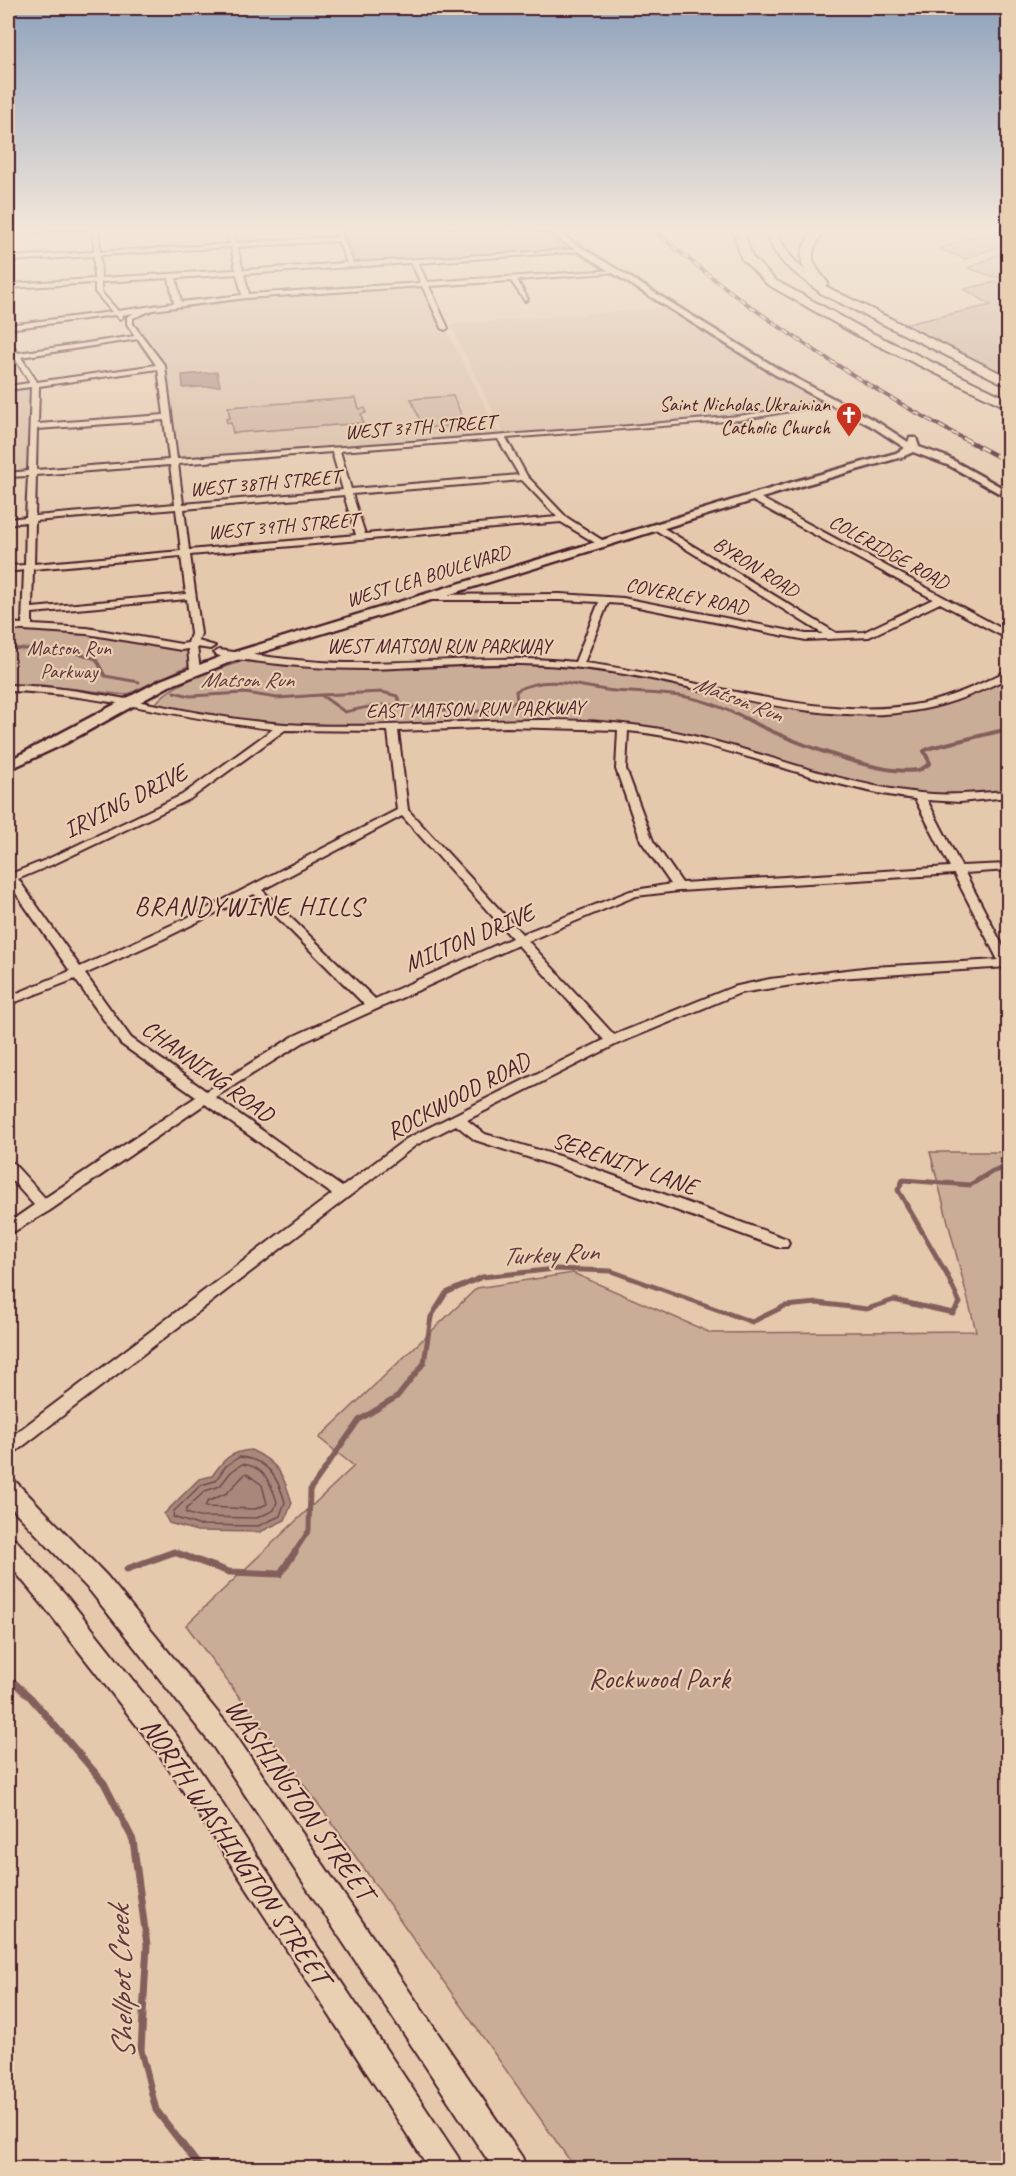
<svg xmlns="http://www.w3.org/2000/svg" width="1016" height="2176" viewBox="0 0 1016 2176" font-family="Caveat,sans-serif">
<style>
.built{fill:#d7bba2}
.green{fill:#caad97;stroke:#8a6661;stroke-width:1.5}
.water{fill:#a9887b;stroke:#835e5b;stroke-width:1.5}
.lines{fill:none;stroke-linecap:round;stroke-linejoin:round}
.shore{stroke:#70494b;stroke-width:1.5}
.stream-far3{stroke:#835e5b;stroke-width:3}
.stream-far2{stroke:#835e5b;stroke-width:4}
.stream-far1{stroke:#835e5b;stroke-width:5}
.stream{stroke:#835e5b;stroke-width:7}
.minor-casing{stroke:#4a1f2b;stroke-width:4}
.tertiary-casing{stroke:#4a1f2b;stroke-width:5}
.secondary-casing{stroke:#4a1f2b;stroke-width:4}
.motorway-casing{stroke:#4a1f2b;stroke-width:4}
.minor{fill:#ead0b2;fill-rule:evenodd}
.tertiary{fill:#ead0b2;fill-rule:evenodd}
.secondary{fill:#ead0b2;fill-rule:evenodd}
.motorway{fill:#ead0b2;fill-rule:evenodd}
.rail-far1-casing{stroke:#4a1f2b;stroke-width:4}
.rail-casing{stroke:#4a1f2b;stroke-width:4.5}
.rail-far1{stroke:#ead0b2;stroke-width:2;stroke-dasharray:7;stroke-linecap:butt}
.rail{stroke:#ead0b2;stroke-width:3;stroke-dasharray:9;stroke-linecap:butt}
.labels{text-anchor:middle;dominant-baseline:central;stroke-width:4.5;stroke-linejoin:round;paint-order:stroke}
.far-poi-label{font-size:20px;fill:#4a1f2b;stroke:#ead0b2;text-anchor:end}
.far-street-label{font-size:20px;fill:#4a1f2b;stroke:#ead0b2}
.far-park-label{font-size:20px;fill:#5d343b;stroke:#ead0b2}
.far-water-label{font-size:22px;font-style:italic;fill:#62393f;stroke:#ead0b2}
.street-label{font-size:24px;fill:#4a1f2b;stroke:#ead0b2}
.neighbourhood-label{font-size:26px;letter-spacing:1.5px;fill:#4a1f2b;stroke:#ead0b2}
.water-label{font-size:26px;font-style:italic;fill:#62393f;stroke:#ead0b2}
.near-park-label{font-size:28px;fill:#5d343b;stroke:#ead0b2}
.near-street-label{font-size:28px;fill:#4a1f2b;stroke:#ead0b2}
.near-water-label{font-size:32px;font-style:italic;fill:#62393f;stroke:#ead0b2}
</style>
<rect width="100%" height="100%" fill="#e4c9ad"/>
<filter id="ink" filterUnits="userSpaceOnUse"><feTurbulence type="fractalNoise" baseFrequency=".0167" numOctaves="2"/><feDisplacementMap in="SourceGraphic" scale="12" xChannelSelector="R" yChannelSelector="G"/><feConvolveMatrix kernelMatrix="1 2 1 2 8 2 1 2 1" color-interpolation-filters="sRGB"/></filter>
<g filter="url(#ink)">
<path class="built" d="M423 284 501 437 174 462 161 366 129 319 148 309 246 296Z
M662 308 819 400 740 415 505 437 451 325Z
M35 384 32 473 8 475V388Z"/>
<path class="green" d="M341 228H534L568 250 357 263Z
M986 232 1008 238V243L965 259 939 249Z
M1008 250V376L902 325 991 305 964 289 1004 280 968 268Z
M453 396 466 425 423 428 411 399Z
M356 398 359 409 365 408 366 413 361 414 363 423 233 433 231 423H227L226 419 230 418 228 407Z
M8 626 55 628 181 647 188 652 190 665 126 695 42 685H8Z
M246 660 345 666 519 661 605 669 790 705 881 710 926 705 995 682 1008 675V790L983 797 920 798 850 785 683 736 542 722 393 729 283 727 154 707C165 683 221 669 246 660Z
M930 1152H1008V2168H575L327 1816 186 1625 354 1466 319 1438 477 1288 573 1273 711 1333 976 1331Z"/>
<path class="water" d="M217 372 220 386 183 388 182 375Z
M251 1450C279 1463 284 1476 292 1503L285 1520 260 1532 197 1531 169 1523 164 1514 199 1479 212 1476C224 1459 230 1452 251 1450Z"/>
<g class="lines">
<path class="shore" d="M239 1457C267 1459 278 1477 285 1502L280 1516 258 1526 198 1525 173 1517 174 1511 201 1485 215 1481 226 1466Z
M242 1464C264 1466 271 1483 277 1502L274 1510 257 1518 199 1517 186 1513V1509L205 1491 220 1486 231 1472Z
M246 1473 262 1485 267 1504 255 1509 205 1507 207 1502 227 1493Z"/>
<path class="stream-far3" d="M8 648 73 652 96 659 105 676 139 682
M174 692 190 696 245 693 277 698 321 695 345 712C359 709 373 705 387 705 428 706 479 722 517 701L516 691C549 673 580 688 615 691 665 695 692 691 739 716
M321 695 382 692 397 696 403 707"/>
<path class="stream-far2" d="M737 714C775 735 876 777 918 770 923 769 926 766 930 763L924 751 930 748 1008 729"/>
<path class="stream-far1" d="M171 1553H177
M294 1553 309 1530 310 1490 359 1420 397 1397 424 1363 431 1317 446 1293 482 1277 555 1269 611 1271 752 1322 785 1306 817 1303 867 1309 894 1300 953 1313 960 1303 946 1273 898 1190 903 1180 970 1185 993 1171 1008 1168"/>
<path class="stream" d="M127 1569 174 1552 229 1572 280 1574 295 1552
M8 1593 12 1592
M8 1677 31 1698 104 1783 133 1840 147 1945 141 2050 156 2110 199 2166 206 2168"/>
<g class="minor-casing">
<path id="minor" d="M50 228H87L8 235V231Z
M93 228H99L100 252 230 244 226 228H232L236 243 337 237 333 228H339L353 263 581 249 584 251 418 263 427 282 616 270 619 272 517 280 528 299 525 301 511 281 429 286 448 328 445 330 442 328 422 286 246 298 153 310 133 318V324L165 366 177 459 629 426 739 416 833 401 837 403 739 420 506 438 527 476 566 517 605 542V546L602 547 561 522 190 555 201 634 198 641 215 646 210 649 197 647 200 670 195 673 190 670 188 649 181 650 87 634 8 629V623L22 624 24 570 8 572V566L25 565 26 522 8 524V519L26 517 28 476 8 477V473L28 471 31 387 8 390V386L30 383 14 357H8V355L12 354 8 347V340L10 341 18 353 135 336 127 324V317L134 313 121 315 123 317 120 319 115 315 8 329V325L112 312 95 292V283L8 288V284L94 279V256L8 261V257L94 252ZM338 241 347 263 243 270 237 247ZM231 247 236 270 101 278 100 255ZM411 263 421 283 249 294 244 274ZM237 274 242 295 181 302 176 278ZM169 278 174 303 118 311 101 292V282ZM138 339 156 365 37 382 21 357ZM158 369 164 415 38 424 39 386ZM164 420 169 460 36 470 37 429ZM498 439 519 475 351 489 340 451ZM332 452 343 490 183 504 178 464ZM170 465 175 504 35 516 36 475ZM522 480 557 517 365 534 352 494ZM344 495 356 535 189 550 184 509ZM176 509 181 551 34 564 35 521ZM181 556 186 594 32 608 33 569ZM187 599 191 634 188 643 181 644 87 628 32 625V613Z
M751 496H757L1008 632V639L940 603 869 637 806 640 623 604 608 603 584 663C689 675 820 725 924 703 953 697 978 685 1005 672L1008 671V678C981 691 954 703 924 709 834 727 738 697 651 679 607 670 565 665 521 664 469 663 418 668 366 669 329 669 291 666 253 661 242 659 223 660 214 653L219 650C261 656 304 662 346 663 423 664 498 654 575 662L599 602 560 600H418L416 598 421 595 560 594 623 598 806 634H823L654 529V525L657 524 836 633 864 632 933 599 751 500Z
M8 685C103 687 191 718 285 724 403 732 523 710 641 726 733 738 819 781 912 792 945 797 976 793 1008 791V797L960 802 927 800 961 866 1008 864V870L965 873 1008 956V967L838 978 740 993 617 1044 467 1120 485 1134 562 1157 787 1239 789 1243 787 1247H777L552 1165 475 1140 456 1125 416 1145 14 1453 8 1455V1439L332 1194 205 1104 49 1211 8 1235V1223L34 1205 8 1176V1162L13 1163 45 1198 196 1097 121 1044 75 979 8 1005V997L70 971 8 882V871L13 873 48 859 182 795 273 729C184 720 98 693 8 691ZM507 727 618 730 616 769 641 841 671 884 630 891 522 934 408 810 398 731ZM285 730 388 731 397 810 204 910 80 967 18 879 56 863 190 799ZM628 731C727 740 817 788 915 799L950 867 682 883 653 841 626 769ZM402 816 512 938 375 999 262 890ZM954 874 998 960 872 967 770 979 733 987 614 1035 528 941 636 896 679 891ZM254 894 364 1004 294 1036 206 1091 131 1038 85 974 163 939ZM518 945 604 1040 406 1139 342 1187 215 1097 304 1042Z"/>
</g>
<g class="tertiary-casing">
<path id="tertiary" d="M541 228H550L780 370 879 423 908 442 910 438H916L919 447 947 457 1008 491V498L950 466 913 452 902 457 804 485 233 661 169 686 66 743 8 770V761L161 680 225 655 796 481 896 453 905 448 873 427 774 374Z"/>
</g>
<g class="secondary-casing">
<path id="secondary" d="M8 1479 16 1482 107 1576 232 1730 522 2157 526 2168H493L214 1748 91 1592 8 1504Z
M8 1537 16 1540 68 1598 177 1736 458 2157 462 2168H429L159 1754 50 1614 8 1563Z"/>
</g>
<g class="motorway-casing">
<path id="motorway" d="M733 228H743L752 257 775 280 864 329 1008 399V408L856 335 767 284 741 258Z
M766 228H776C783 247 790 258 805 270 796 254 806 242 815 228H826C808 255 808 258 828 283L825 286 1008 377V386L822 294 785 265 773 249Z"/>
</g>
<use href="#minor" class="minor"/>
<use href="#tertiary" class="tertiary"/>
<use href="#secondary" class="secondary"/>
<use href="#motorway" class="motorway"/>
<g class="rail-far1-casing">
<path id="rail-far1" d="M651 228C748 311 853 380 966 440"/>
</g>
<g class="rail-casing">
<path id="rail" d="M963 438 1008 462"/>
</g>
<use href="#rail-far1" class="rail-far1"/>
<use href="#rail" class="rail"/>
</g>
</g>
<linearGradient id="sky" x2="0" y2="1"><stop stop-color="#8fa2bc"/><stop offset="0.43" stop-color="#f3e7da"/><stop offset="1" stop-color="#f3e7da" stop-opacity="0"/></linearGradient>
<rect width="1016" height="533" fill="url(#sky)"/>
<defs>
<g id="church-pin" transform="scale(1.35)"><path d="M0 17L-7.5 6A9.5 9.5 0 1 1 7.5 6Z" fill="#c8321e" stroke="#ead0b2"/><path d="M-1.2-6h2.4v3.5h3.3v2.4h-3.3V6h-2.4V-.1h-3.3v-2.4h3.3Z" fill="#fff"/></g>
</defs>
<g fill-rule="evenodd">
<use href="#church-pin" x="849" y="415"/>
</g>
<g class="labels">
<g class="far-poi-label">
<text x="830" y="404">Saint Nicholas Ukrainian<tspan x="830" dy="23">Catholic Church</tspan></text>
</g>
<g class="far-street-label">
<text transform="translate(420 427) rotate(-4)">WEST 37TH STREET</text>
<text transform="translate(265 483) rotate(-5)">WEST 38TH STREET</text>
<text transform="translate(283 526) rotate(-5)">WEST 39TH STREET</text>
<text transform="translate(889 552) rotate(29)">COLERIDGE ROAD</text>
<text transform="translate(756 567) rotate(32)">BYRON ROAD</text>
<text transform="translate(428 576) rotate(-17)">WEST LEA BOULEVARD</text>
<text transform="translate(687 596) rotate(11)">COVERLEY ROAD</text>
<text x="439" y="646">WEST MATSON RUN PARKWAY</text>
<text transform="translate(475 709) rotate(-1)">EAST MATSON RUN PARKWAY</text>
</g>
<g class="far-park-label">
<text x="69" y="648">Matson Run<tspan x="69" dy="23">Parkway</tspan></text>
</g>
<g class="far-water-label">
<text x="247" y="680">Matson Run</text>
<text transform="translate(738 699) rotate(21)">Matson Run</text>
</g>
<g class="street-label">
<text transform="translate(125 801) rotate(-27)">IRVING DRIVE</text>
<text transform="translate(469 938) rotate(-23)">MILTON DRIVE</text>
<text transform="translate(208 1071) rotate(36)">CHANNING ROAD</text>
<text transform="translate(458 1096) rotate(-28)">ROCKWOOD ROAD</text>
<text transform="translate(625 1163) rotate(19)">SERENITY LANE</text>
</g>
<g class="neighbourhood-label">
<text x="249" y="906">BRANDYWINE HILLS</text>
</g>
<g class="water-label">
<text transform="translate(550 1254) rotate(-3)">Turkey Run</text>
</g>
<g class="near-park-label">
<text x="659" y="1678">Rockwood Park</text>
</g>
<g class="near-street-label">
<text transform="translate(300 1799) rotate(55)">WASHINGTON STREET</text>
<text transform="translate(236 1851) rotate(56)">NORTH WASHINGTON STREET</text>
</g>
<g class="near-water-label">
<text transform="translate(121 1983) rotate(-92)">Shellpot Creek</text>
</g>
</g>
<rect width="1016" height="2176" fill="none" stroke="#ead0b2" stroke-width="30"/>
<rect x="15" y="15" width="986" height="2146" fill="none" stroke="#4a1f2b" stroke-width="2" filter="url(#ink)"/>
</svg>
